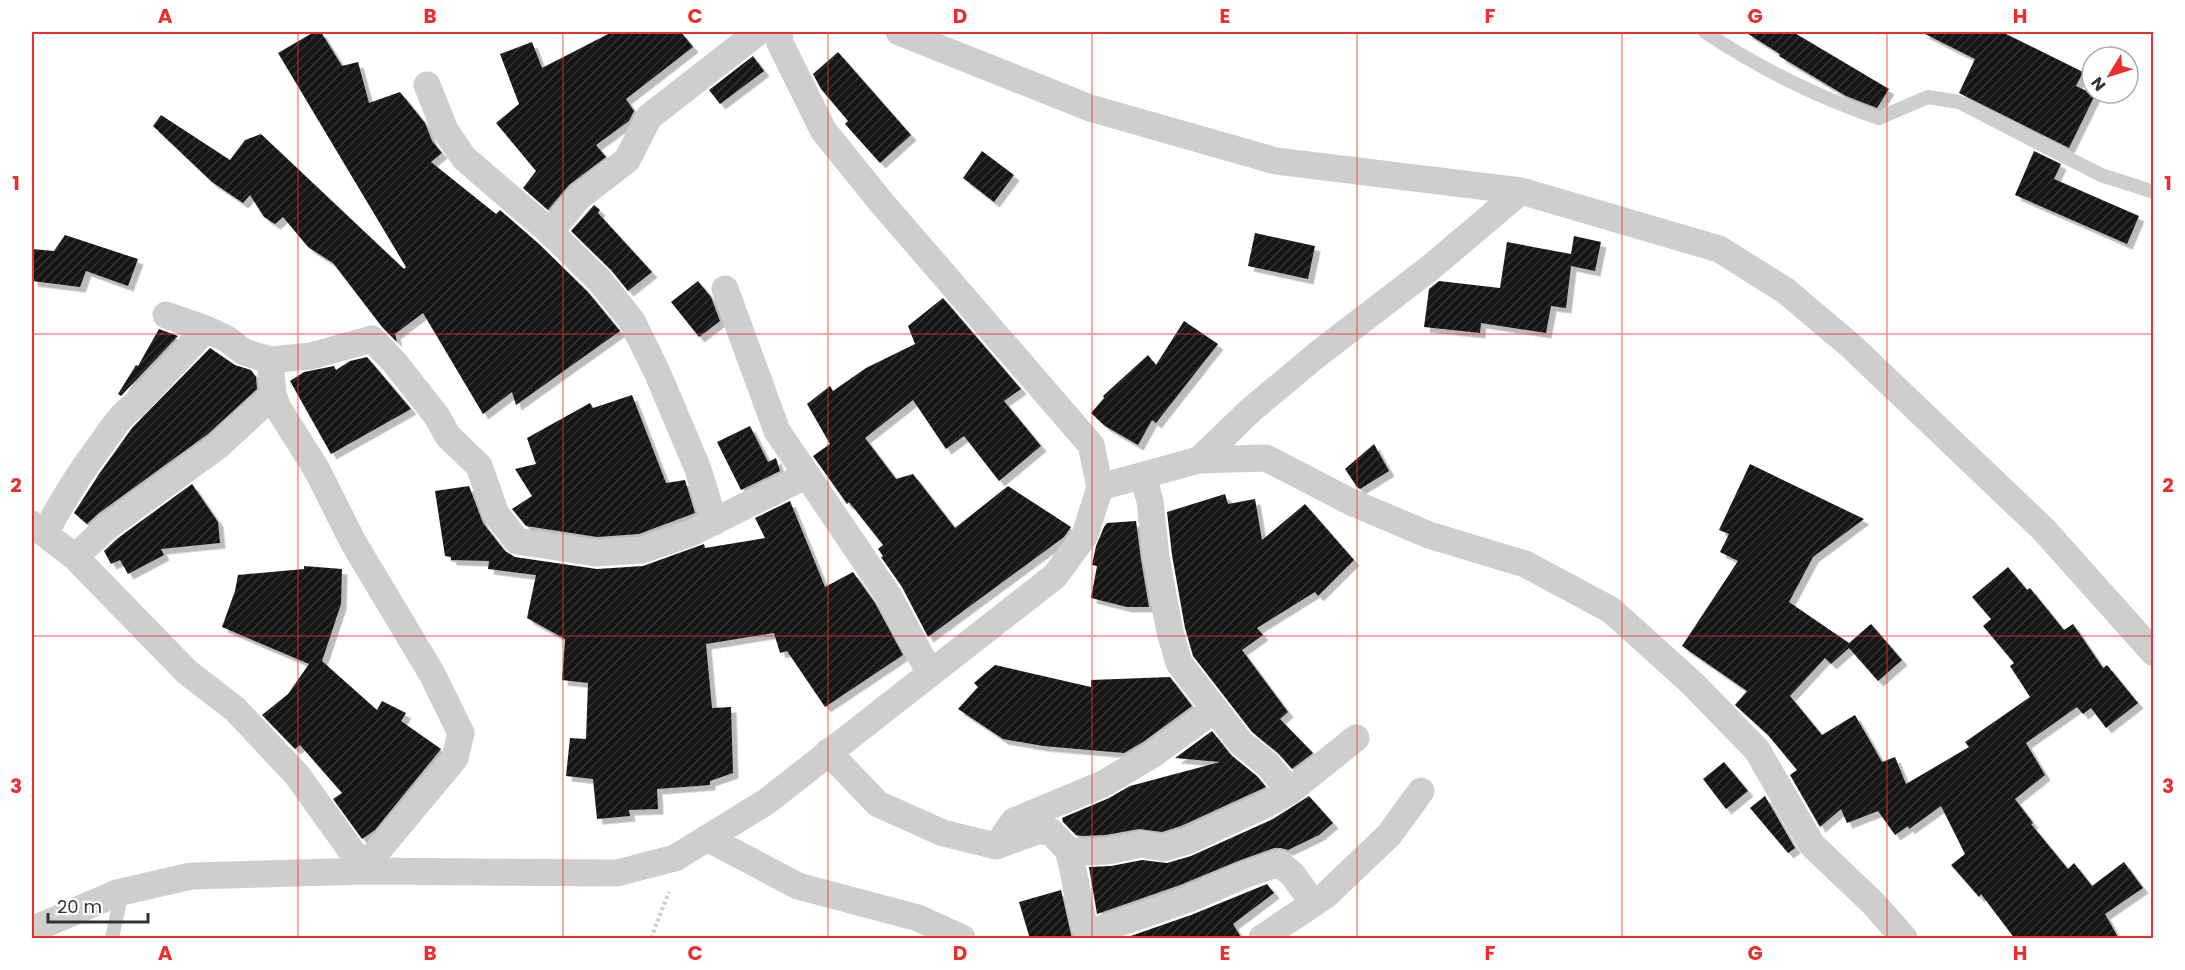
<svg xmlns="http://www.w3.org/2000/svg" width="2185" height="970" viewBox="0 0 2185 970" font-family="Poppins,sans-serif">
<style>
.building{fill:url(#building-hatch);filter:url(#shadow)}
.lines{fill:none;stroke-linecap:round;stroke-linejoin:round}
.path{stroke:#cecece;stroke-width:4;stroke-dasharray:3 3;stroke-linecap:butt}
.service{stroke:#cecece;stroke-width:14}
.minor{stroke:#cecece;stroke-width:27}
.grid{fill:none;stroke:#ed2e2d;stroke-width:1.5;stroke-opacity:0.55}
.neatline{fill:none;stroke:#ed2e2d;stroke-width:2}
.grid-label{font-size:20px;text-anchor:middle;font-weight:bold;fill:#ed2e2d}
</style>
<defs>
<pattern id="building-hatch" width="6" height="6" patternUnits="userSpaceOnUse" patternTransform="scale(1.5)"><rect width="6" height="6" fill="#181818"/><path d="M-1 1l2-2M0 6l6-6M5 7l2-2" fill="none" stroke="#313131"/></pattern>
<filter id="shadow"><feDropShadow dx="5.5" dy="5.5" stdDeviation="0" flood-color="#0004"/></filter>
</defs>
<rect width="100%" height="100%" fill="#fff"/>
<path class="building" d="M314 32H321L342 66 358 62 369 103 400 92 425 123 432 141 442 153 431 162 496 214 500 210 539 244 588 292 620 331 516 405 512 392 483 414 423 313 395 334 397 342 382 327 333 263 308 247 283 217 275 224 264 217 250 195 243 203 212 182 153 126 161 115 230 160 245 140 261 134 404 269 406 267 278 53Z
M612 32H681L693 47 626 99 634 111 629 121 596 145 606 157 569 185 548 210 523 188 536 171 496 123 519 104 500 54 532 42 542 68Z
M1745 32H1793L1889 89 1877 108 1846 96 1779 56 1780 54Z
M1921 32H2002L2083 72 2076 86 2095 95 2069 148 1959 93 1975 59Z
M838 52 911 135 880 163 845 124 848 121 821 89 813 74Z
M753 56 764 71 720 104 709 90Z
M982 151 1014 175 994 202 963 178Z
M2034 151 2061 164 2054 179 2139 216 2127 244 2015 195Z
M594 205 600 210 598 213 652 272 628 291 611 270 571 231Z
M1255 233 1315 246 1308 279 1248 266Z
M65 235 138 259 128 286 86 271 80 287 32 281V249L54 251Z
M1574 236 1601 242 1595 271 1571 266 1566 308 1551 306 1546 333 1481 323 1480 333 1424 327 1429 289 1439 281 1500 288 1507 242 1571 254Z
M698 281 711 297 720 321 699 337 671 302Z
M943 298 1021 389 1004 401 1041 446 999 481 964 436 946 449 913 400 865 438 896 479 913 474 955 528 1008 486 1071 527 1064 537 928 637 902 587 881 557 883 556 878 549 883 545 849 502 847 504 813 456 830 444 807 404 830 386 833 391 866 368 915 344 908 326Z
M1184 321 1218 344 1156 423 1152 420 1138 445 1105 426 1091 413 1104 398 1103 396 1148 355 1156 365Z
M159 329 178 336 121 396 118 394 136 365 138 366Z
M210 348 235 365 251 370 256 377 257 389 208 434 99 513 87 524 74 513 99 474 132 428Z
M367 357 411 409 331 454 290 381 304 372 334 366 336 370 350 361Z
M632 395 666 483 685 480 695 513 639 534 597 537 526 526 512 509 532 496 515 469 536 464 527 438 590 403 593 408Z
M750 426 768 462 776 458 780 471 741 490 717 442Z
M1374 444 1389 471 1360 489 1357 487 1345 469Z
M1750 464 1864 519 1813 557 1789 602 1849 643 1871 624 1902 660 1878 681 1849 648 1831 664 1825 658 1790 696 1822 735 1855 715 1882 762 1895 757 1906 784 1969 747 1965 742 2030 697 2010 666 2014 663 1983 626 1991 619 1972 597 2008 567 2027 590 2030 588 2064 630 2073 624 2103 668 2107 665 2138 703 2106 728 2091 708 2083 714 2077 707 2026 743 2045 775 2015 799 2033 823 2031 824 2068 869 2074 863 2092 886 2124 862 2143 888 2105 914 2119 939H2015L1981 894 1979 897 1951 865 1965 854 1941 806 1909 829 1908 826 1895 835 1878 811 1847 823 1841 809 1820 827 1790 775 1797 770 1768 735 1735 705 1747 691 1682 646 1738 561 1720 552 1729 534 1719 530Z
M192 484 218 522 220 543 161 549 164 555 128 574 120 560 111 564 104 551 118 538Z
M469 486 483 523 505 551 515 557 597 569 643 566 704 544 705 548 765 538 755 518 790 501 825 587 853 572 875 603 903 655 825 707 787 651 780 653 774 633 706 644 712 708 731 707 733 773 710 781V785L657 789 658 809 629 810 630 816 597 819 593 779 566 776 570 738 586 739 588 683 562 680 565 639 527 618 536 575 488 569 489 561 451 560V557L445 556 435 491Z
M1225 494 1228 504 1255 499 1262 540 1305 504 1354 560 1318 596 1315 592 1257 628 1263 635 1242 650 1288 712 1280 719 1313 753 1292 769 1278 753 1252 732 1193 656 1185 628 1172 555 1167 512Z
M1136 521 1141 560 1149 607H1127L1091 598 1097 566 1092 565 1096 546 1104 527 1107 523Z
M304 566 342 569 341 604 322 661 377 710 382 701 406 713 401 721 441 749 375 830 362 839 333 799 342 793 300 745 295 749 262 715 288 694 309 664 222 627 235 591 238 575 304 569Z
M995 665 1091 687V680L1170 677 1192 706 1143 742 1124 753 1043 746 1003 739 958 709 978 687 974 683Z
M1212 731 1231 755 1257 776 1266 787 1181 826 1162 832 1139 829 1106 835 1082 836 1076 835 1063 822 1062 818 1109 798 1130 786 1220 762 1175 758Z
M1724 762 1748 791 1726 809 1703 779Z
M1309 796 1333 823 1319 835 1288 850 1281 848H1274L1238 861 1180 885 1097 914 1089 867 1111 866 1142 860 1167 863 1191 856 1273 819Z
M1765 796 1795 848 1788 853 1750 808Z
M1267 884 1274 893 1233 924 1242 939H1122L1191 915Z
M1061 890 1072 939H1030L1019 902Z"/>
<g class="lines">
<path class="path" d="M651 938 669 892"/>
<path class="service" d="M1705 32C1759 68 1817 97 1879 118L1928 97 1959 102 2101 175 2154 192
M112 938 122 892"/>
<path class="minor" d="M899 32 1090 108 1276 161 1521 191 1719 249 1786 291 1851 346 2044 530 2154 653
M427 85 445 130 464 158 550 232 600 281 632 321 657 372 698 469 714 522
M550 232 579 197 627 160 649 117 758 32
M725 289 777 431 888 595 930 673
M166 315 206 329 227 339 244 352 270 360 311 356 372 339 395 363 436 415 448 436 479 466 496 514 517 541 596 553 642 550 691 533 807 475
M1199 460 1266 458 1351 502 1429 535 1525 564 1611 610 1693 684 1757 750 1812 845 1874 904 1904 938
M1143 476 1150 501 1156 557 1170 632 1179 663 1241 743 1268 765 1290 791
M1100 487 1199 460 1252 409 1318 354 1430 268 1521 191
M32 524 75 557 187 672 235 709 297 775 366 871 375 854 455 758 461 733 432 674 353 542 317 470 278 408 273 395 270 360
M45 534C61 502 80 472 102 443 112 429 120 415 135 405L206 329
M75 557 108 526 218 446 273 395
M828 752 878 804 943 833 996 846 1037 831 1051 832 1068 850 1081 852 1108 851 1142 844 1163 848 1187 841 1265 805 1290 791 1356 738
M1004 835 1014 821 1103 784 1152 755 1214 710
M707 838 798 886 918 918 962 938
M1068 850C1077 878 1077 907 1087 934L1186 900 1244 875 1279 863 1293 875 1313 903
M32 930 117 893 191 876 366 871 617 873 675 858 766 802 1055 576 1085 535 1100 487 1091 445 881 202 823 130 780 43 779 32
M1262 938 1326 895 1389 835 1421 791"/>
</g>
<path class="grid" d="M298 32V938M563 32V938M828 32V938M1092 32V938M1357 32V938M1622 32V938M1887 32V938M32 334H2154M32 636H2154"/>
<rect width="2185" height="970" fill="none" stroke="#ffffff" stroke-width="66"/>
<g transform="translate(2110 75) rotate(232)"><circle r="28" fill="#ffffff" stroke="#adadad" stroke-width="1.5"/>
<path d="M0-4.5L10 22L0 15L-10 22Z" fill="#ed2e2d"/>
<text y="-9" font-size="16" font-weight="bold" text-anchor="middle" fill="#313131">N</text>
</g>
<path d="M48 913v9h100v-9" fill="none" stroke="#313131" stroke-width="3"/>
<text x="57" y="913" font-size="18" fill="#313131" stroke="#ffffff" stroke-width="4.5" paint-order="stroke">20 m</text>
<rect x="33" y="33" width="2119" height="904" class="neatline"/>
<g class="grid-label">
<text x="165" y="23">A</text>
<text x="430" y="23">B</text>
<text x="695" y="23">C</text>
<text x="960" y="23">D</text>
<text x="1225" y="23">E</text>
<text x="1490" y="23">F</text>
<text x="1755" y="23">G</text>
<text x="2020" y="23">H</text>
<text x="16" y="190">1</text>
<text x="2168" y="190">1</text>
<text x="16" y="492">2</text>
<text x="2168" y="492">2</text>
<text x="16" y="793">3</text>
<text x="2168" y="793">3</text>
<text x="165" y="960">A</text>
<text x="430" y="960">B</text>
<text x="695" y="960">C</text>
<text x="960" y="960">D</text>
<text x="1225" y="960">E</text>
<text x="1490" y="960">F</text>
<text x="1755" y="960">G</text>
<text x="2020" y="960">H</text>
</g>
</svg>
